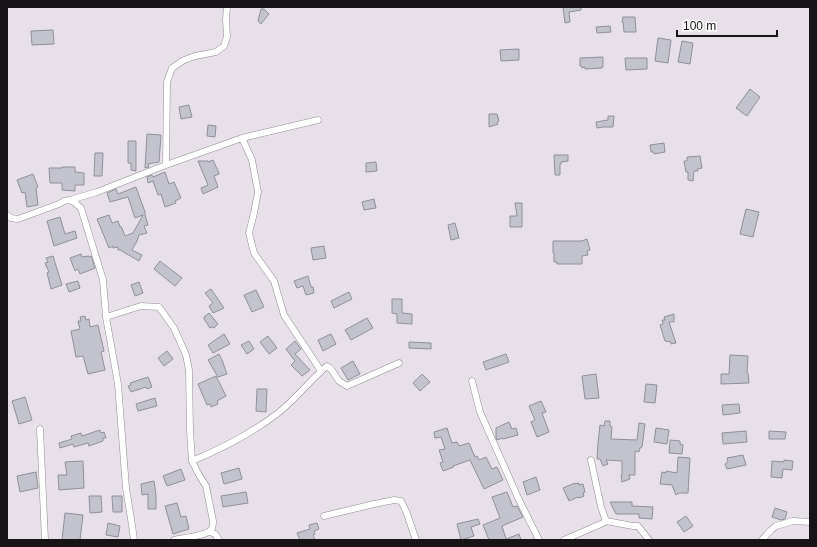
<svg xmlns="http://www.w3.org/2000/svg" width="817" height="547" viewBox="0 0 817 547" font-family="Arial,sans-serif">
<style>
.building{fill:#c3c3cd;stroke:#90909a}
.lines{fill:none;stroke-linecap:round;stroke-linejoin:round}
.minor-casing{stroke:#918b93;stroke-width:7}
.minor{stroke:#fff;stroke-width:6}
</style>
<rect width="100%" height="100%" fill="#e7e0e8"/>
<path class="building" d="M563 7H581V10L569 12 570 22 565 23Z
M261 9H264L269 14 261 24 258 21Z
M623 17H635L636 32H624L623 22H622Z
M610 26 611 32 597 33 596 27Z
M53 30 54 44 32 45 31 31Z
M658 38 671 40 668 63 655 61Z
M682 41 693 43 690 64 678 62Z
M519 49V60L501 61 500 50Z
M603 57V67H601L602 68 585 69V67L582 68V66H580V58Z
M625 58H647V69L626 70Z
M750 89 760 97 747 116 736 108Z
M189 105 192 117 181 119 179 107Z
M489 114H497L499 121 497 122 498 124 489 127Z
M608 116H614L613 127H603L597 128 596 122 608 120Z
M208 125 216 126 215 137 207 136Z
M147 134 161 135 159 162 148 164 149 167 145 168Z
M128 141H136V171L131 170V163H128Z
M664 143 665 152 654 154V152H651L650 145Z
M95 153H103L102 176H94Z
M554 155H568V161L561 162V164H560V175H555Z
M700 156 702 168 697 169 698 171H694L693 181 688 180V172H686L684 161H687V157Z
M213 160 219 173V174L214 176 218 187 203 194 201 188 208 185 198 161H208V162Z
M376 162 377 171 366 172V163Z
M62 167H75V172L84 173V185H75V191L62 190V183H50L49 168H62Z
M165 172 169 184 174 182 181 198 175 201 176 203 165 207 161 194 158 195 153 181 148 183 147 177 152 175 153 177Z
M33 174 38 187 36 188 38 205 27 207 25 192 22 193 17 180Z
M136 187 145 212V215L148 225 144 226 147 233 139 235 137 241 132 250 142 255 139 261 120 250H118V247L113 248V246L109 248 97 219 109 215 112 223 118 221 120 227 121 226 125 236 133 233 143 215 135 218 128 197 110 202 107 193 116 189 118 194Z
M374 199 376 208 364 210 362 202Z
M515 203H522V227H510V216H517Z
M746 209 759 212 753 237 740 234Z
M60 217 65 234 75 231 77 238 54 246 47 221Z
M455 223 459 238 451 240 448 225Z
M587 239 590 250 587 251 588 255 582 256V264H557V262H554V253H553V241H582Z
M324 246 326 258 313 260 311 248Z
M81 254 82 257 89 256V257L91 256 95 268 80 274 78 269 75 271 70 258Z
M53 256 62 285 51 289 47 273 49 272 45 263 48 262 46 258Z
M160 261 182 278 175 286 154 269Z
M308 276 311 287H313L314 293 306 295 303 286 297 288 294 281Z
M78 281 80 288 69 292 66 284Z
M139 282 143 293 135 296 131 285Z
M211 289 224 308 213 313 209 306 213 303 205 293Z
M256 290 264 307 252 312 244 295Z
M349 292 352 299 334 308 331 301Z
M392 299H402V313L412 314V324L397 323V314L392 313Z
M209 313 218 324 214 328 212 327 210 328 204 319V317Z
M674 314V322H669L676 343 671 344V342L665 341 660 325 663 324 662 320H665L664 317Z
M85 316 86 320 89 319 90 327 98 325 104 351 101 352 105 370 88 374 83 356 76 357 71 331 80 329 78 321H81L80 317Z
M367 318 373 328 351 340 345 330Z
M224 334 230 344 213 353 208 345Z
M331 334 336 344 323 351 318 340Z
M268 336 277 348 269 354 260 342Z
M249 341 254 349 247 354 241 345Z
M295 341 301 349 295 354 310 370 302 376 291 365 295 361 286 349Z
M409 342 431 343V349L409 348Z
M167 351 173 359 164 366 158 358Z
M219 354 223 362V363L227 374 218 377 208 360Z
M506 354 509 362 486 370 483 362Z
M730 355 748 356 747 373H748L749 383 721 384V374H729Z
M353 361 360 374 348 380 341 368Z
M422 374 430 382 420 391 413 383Z
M596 374 599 398 585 399 582 376Z
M216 376 226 396 217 401 218 404 211 407 210 404 207 405 198 384Z
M148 377 152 387 147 389 146 387 131 392 128 386 131 385 130 383Z
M646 384 657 385 655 403 644 402Z
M257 389H267L266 412 256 411Z
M25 397 32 420 19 424 12 401Z
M155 398 157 406 138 411 136 404Z
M541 401 546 412 542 413 549 432 537 437 531 422 535 420 529 406Z
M739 404 740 413 723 415 722 405Z
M605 421H610V426L612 427 611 439 637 440 639 423 645 424 642 447 640 448 639 452 635 451V475H629L630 479 622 482 621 475H622V461L606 460 608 464 603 466 600 459H597L598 443 600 425 604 426Z
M509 422 512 429 516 428 518 435 503 439V438L497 440 496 437V428Z
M447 428 452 443 457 442 459 446 469 443 475 457 477 456 479 460 486 457 492 469 497 467 503 480 484 489 470 460 453 466 454 467 443 471 440 463 443 462 439 450 445 449 441 437 435 438 434 432Z
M656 428 669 430 667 444 654 442Z
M100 430 101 433 104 432 106 438H103V441L89 446 88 443 74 447 73 444 60 448 59 443 72 439 71 436 81 433 82 436Z
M746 431 747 442 723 444 722 433Z
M769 431 786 432 785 439H769Z
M670 440 680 441V444L683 445 682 454 669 453Z
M743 455 746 465 727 469 725 464 728 462 727 458Z
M678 457 690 458 688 493H679L676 495 672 485 660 484 662 472 666 473V471L677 473Z
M784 460 793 461 792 470 783 469 782 478 771 477 772 461 784 462Z
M83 461 84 488 59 490 58 475H67L65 462Z
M239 468 242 479 224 484 221 473Z
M181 469 185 480 167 486 163 476Z
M36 472 38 488 20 492 17 476Z
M536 477 540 490 527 495 523 482Z
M154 481 156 495V509H148V494L142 495 141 484Z
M575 483V484L579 483V485L583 484 585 492 583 493 584 496 579 498 578 497 569 501 568 498V499L563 488Z
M246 492 248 503 223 507 221 496Z
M507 492 513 507 517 506 523 517 502 526 506 539 519 534 521 540H489L483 525 500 518 492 497Z
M89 496H101L102 512 90 513Z
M112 496H122V512H113Z
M610 502H632V506L653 507 652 519 639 518V514H616Z
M177 503 181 517 186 516 189 529 173 534 165 506Z
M775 508 787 512 785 519 781 520 772 517Z
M65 513 83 515 80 540H62Z
M686 516 693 526 684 532 677 522Z
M478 519 480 524 471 527 474 536 461 540 457 524Z
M108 523 120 526 118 537 106 535Z
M317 523 319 529 314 531 315 534 313 535 315 540H300L297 533 310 529 309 525Z"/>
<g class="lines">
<g class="minor-casing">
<path id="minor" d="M242 138 252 160 258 192 254 213 249 233 254 253 274 281 284 315 321 371
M166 165 167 82 172 68 184 60 195 56 216 52 224 46 227 37 226 19 227 7
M70 200 97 192 166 165 242 138 318 120
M7 215 11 218 18 219 59 204 64 201 70 200 75 203 81 208 103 280 106 317 118 384 126 488 132 525 134 540
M106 317 141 306 159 307 174 328 186 355 189 370 190 431 192 461 199 475 206 486 213 521C213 525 213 528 211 530 206 536 182 538 174 540
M472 381 480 412 519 500 539 540
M40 429 45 540
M591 460 601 507 606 521 633 526H638L649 540
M192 461C223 448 251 434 278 413 296 399 309 381 327 366L331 369 339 381 347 386 399 363
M324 516 374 504 394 500 401 501 406 511 416 540
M210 532 215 534 219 540
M564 540 603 523
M762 540 771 530 776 526 793 521 810 522"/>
</g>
<use href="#minor" class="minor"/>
</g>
<rect width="817" height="547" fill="none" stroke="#171417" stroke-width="16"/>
<path d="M677 30v6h100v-6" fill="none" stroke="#171417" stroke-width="2"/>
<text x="683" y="30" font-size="12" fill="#171417" stroke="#ffffff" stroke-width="3" paint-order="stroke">100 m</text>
</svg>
